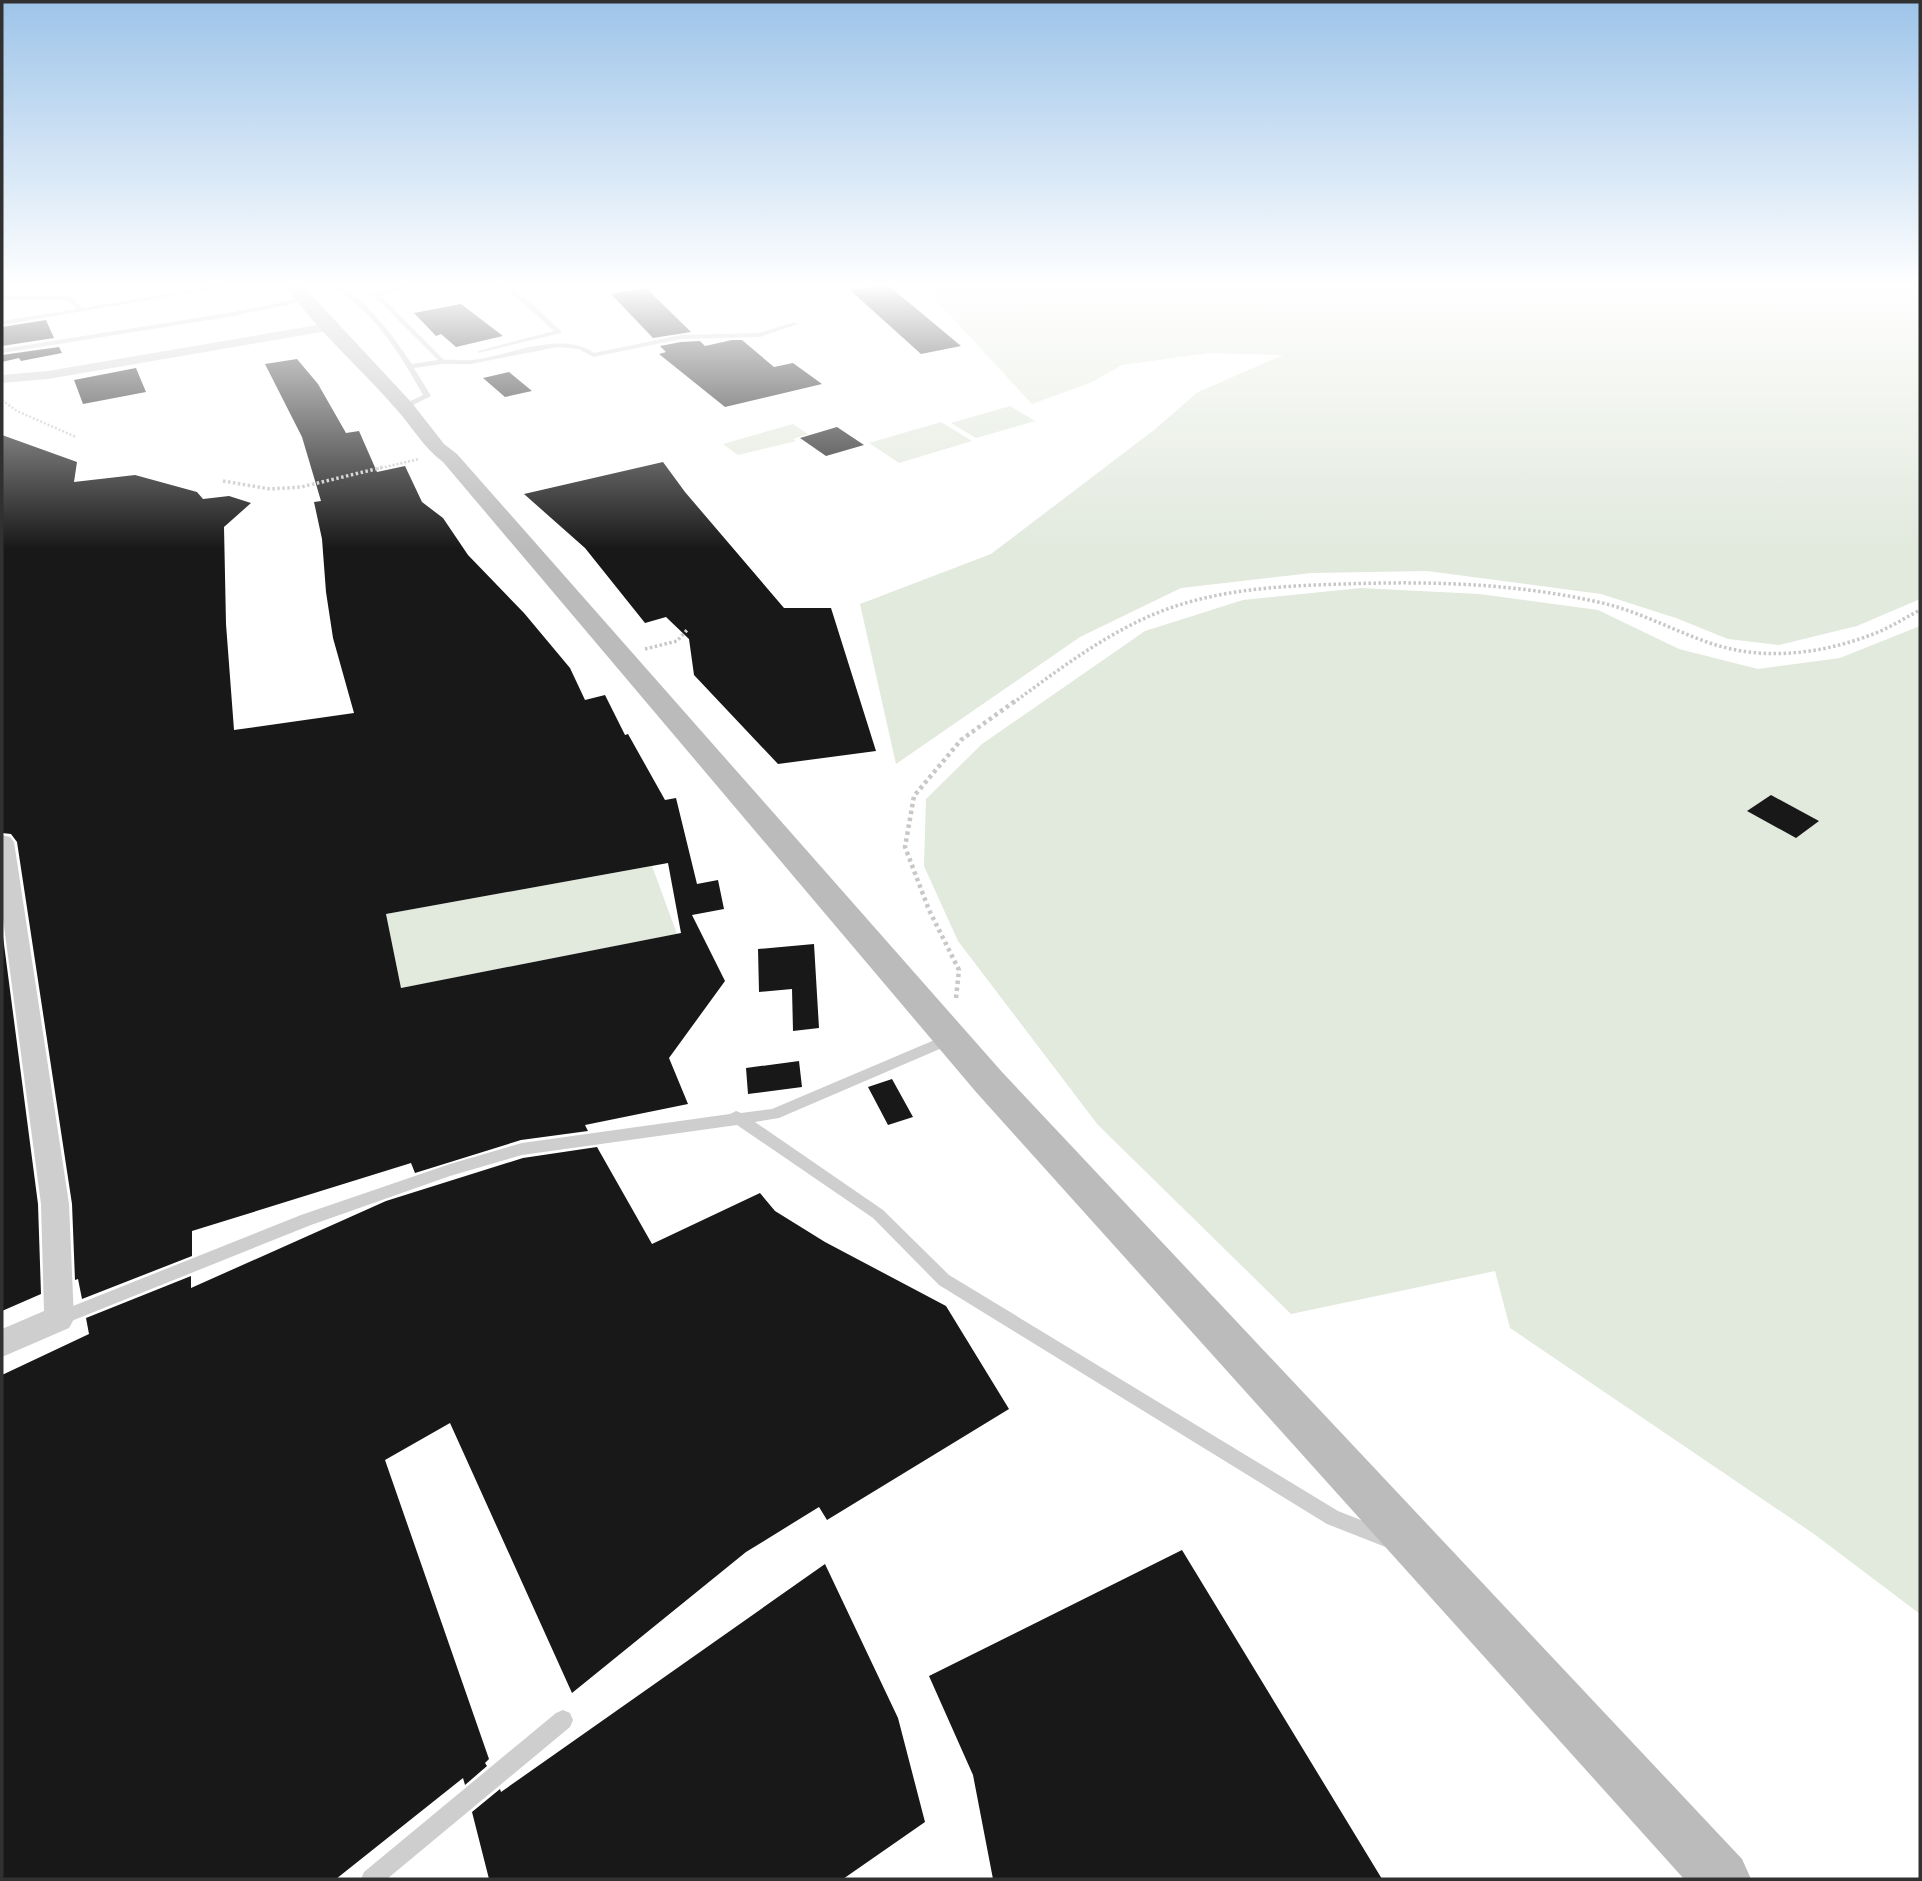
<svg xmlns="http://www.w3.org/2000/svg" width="1922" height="1881" viewBox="0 0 1922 1881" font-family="'Source Sans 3',sans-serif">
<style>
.green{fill:#e2e9dd}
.building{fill:#181818;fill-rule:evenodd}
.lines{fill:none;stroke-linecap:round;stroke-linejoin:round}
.path-far2{stroke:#c8c8c8;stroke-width:2.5;stroke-dasharray:2 2;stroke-linecap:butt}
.path-far1{stroke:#c8c8c8;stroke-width:3.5;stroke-dasharray:2.5 2.5;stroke-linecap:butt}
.path{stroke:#c8c8c8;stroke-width:4.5;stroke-dasharray:3.5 3.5;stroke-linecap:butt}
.service{fill:#cecece;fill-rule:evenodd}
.minor{fill:#cecece;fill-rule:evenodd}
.secondary{fill:#bbb;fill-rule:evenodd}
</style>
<rect width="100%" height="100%" fill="#fff"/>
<path class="green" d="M923 286H1920V599L1857 626 1779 645 1728 639 1676 618 1601 594 1427 571 1311 573 1181 588 1080 637 896 764 860 604 991 554 1154 430 1198 392 1283 355 1209 353 1122 365 1092 382 1032 404Z
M1010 406 1035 421 976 438 951 423Z
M941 422 972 441 899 463 869 443Z
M793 424 808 434 793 439 796 441 738 455 723 444Z
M1361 588 1479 594 1598 610 1679 649 1758 669 1840 658 1920 626V1614L1814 1534 1510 1328 1495 1271 1291 1314 1098 1125 958 941 924 866 926 799 982 744 1145 631 1243 600Z
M652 866 677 934 401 988 386 914Z"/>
<path class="building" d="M878 286H889L961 346 921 354 850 290Z
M646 288 691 332 653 338 611 294Z
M461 304 503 336 456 347 441 334 436 336 414 313Z
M46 320 54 338 2 346V327Z
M732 340H742L774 367 793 363 822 384 725 407 659 354 666 352 660 346 681 342 700 341 705 346Z
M59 347 62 353 21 361 19 358 2 362V355Z
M297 359 318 384 346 433 359 431 377 472 405 466 422 502 443 518 468 555 524 613 570 668 585 700 605 695 625 735 628 734 665 800 676 798 697 884 718 880 724 909 692 915 725 981 669 1058 688 1104 585 1125 588 1131 521 1140 415 1173 411 1163 192 1231V1256L82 1299 78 1279 75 1280 72 1204 17 842 11 834 2 833V435L77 462 74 482 135 475 197 492 203 499 229 496 251 503 224 527 226 624 234 730 354 713 333 638 326 592 322 539 314 502 321 501 302 437 265 364ZM668 863 681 933 401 988 386 914Z
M136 368 146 392 83 404 74 380Z
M509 372 532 391 505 397 483 378Z
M837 427 864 445 826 456 800 438Z
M663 462 685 492 784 608H831L876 751 778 764 694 675 689 639 666 617 645 623 585 548 524 494Z
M1771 795 1819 821 1796 838 1747 811Z
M2 929 38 1204 41 1294 2 1311Z
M814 944 819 1028 793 1031 792 989 759 992 758 949Z
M799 1061 802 1087 748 1094 746 1068Z
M892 1079 913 1117 888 1125 868 1087Z
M597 1147 652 1244 760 1193 775 1211 825 1242 946 1306 1009 1409 827 1520 819 1507 746 1552 572 1693 450 1423 385 1460 489 1759 485 1763 487 1766 465 1785 463 1778 336 1879H2V1375L89 1334 86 1318 191 1276V1288L386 1201 523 1158Z
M1182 1550 1382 1879H993L973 1775 929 1676Z
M825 1564 898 1718 925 1822 843 1879H489L472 1812 500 1789 501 1792Z"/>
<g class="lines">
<path class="path-far2" d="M2 400 17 411 76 437
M377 469 419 459"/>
<path class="path-far1" d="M223 481 270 489 301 487 384 467
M645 649 677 641 688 629
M1013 703C1057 671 1101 637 1152 615 1213 589 1279 586 1344 584 1429 581 1514 583 1598 602 1636 610 1670 629 1707 642 1759 661 1816 655 1868 636 1886 630 1903 619 1920 610"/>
<path class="path" d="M956 998 959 970 929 910 905 847 914 796 961 740 1015 701"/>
<path class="service" d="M215 286H229L2 325V321L77 309 68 300H2V296H70L83 308Z
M333 286C358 286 399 344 412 364L438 360 374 296H369V294L406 286H418L380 295 444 360C453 359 462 361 472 360 509 356 560 330 594 353L681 335 759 333 795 322 798 324 760 337 681 339 593 357 579 349 557 347 471 364H442L414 368 431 396 405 409H402V405L423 395C406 364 388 335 363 310 354 301 343 294 333 286Z
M497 286C517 286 546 317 561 331V333L478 353V351L554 331 522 302Z
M308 297 310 300 234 316 2 353V349L234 312Z
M951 1033 956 1034 958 1038 956 1042 779 1118 755 1122 883 1210 949 1275 1338 1511 1394 1533 1397 1539 1394 1545 1388 1548 1327 1524 939 1285 873 1218 737 1125 522 1155 450 1176 311 1225 59 1326 53 1324 51 1319 53 1314 301 1215 450 1164 522 1143 730 1114 736 1111 741 1113 772 1109Z
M563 1710 570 1713 573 1720 570 1727 387 1879H361L364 1872 556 1713Z"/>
<path class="minor" d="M329 323 335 327 333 330 48 379 2 383V375L48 371Z
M2 835 10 837 14 842 69 1204 74 1319 69 1328 2 1357V1329L44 1311 41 1204 2 911Z"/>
<path class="secondary" d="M286 286H303L412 403 444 444 457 454 1002 1072 1742 1859 1751 1879H1684L976 1092 443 462C424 448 413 428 397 410 361 368 317 331 286 286Z"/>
</g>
<linearGradient id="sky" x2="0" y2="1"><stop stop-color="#9dc4e9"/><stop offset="0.52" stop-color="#fff"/><stop offset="1" stop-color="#fff" stop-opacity="0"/></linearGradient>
<rect width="1922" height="549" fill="url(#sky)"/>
<rect width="1922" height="1881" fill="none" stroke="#313131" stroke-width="7"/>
</svg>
